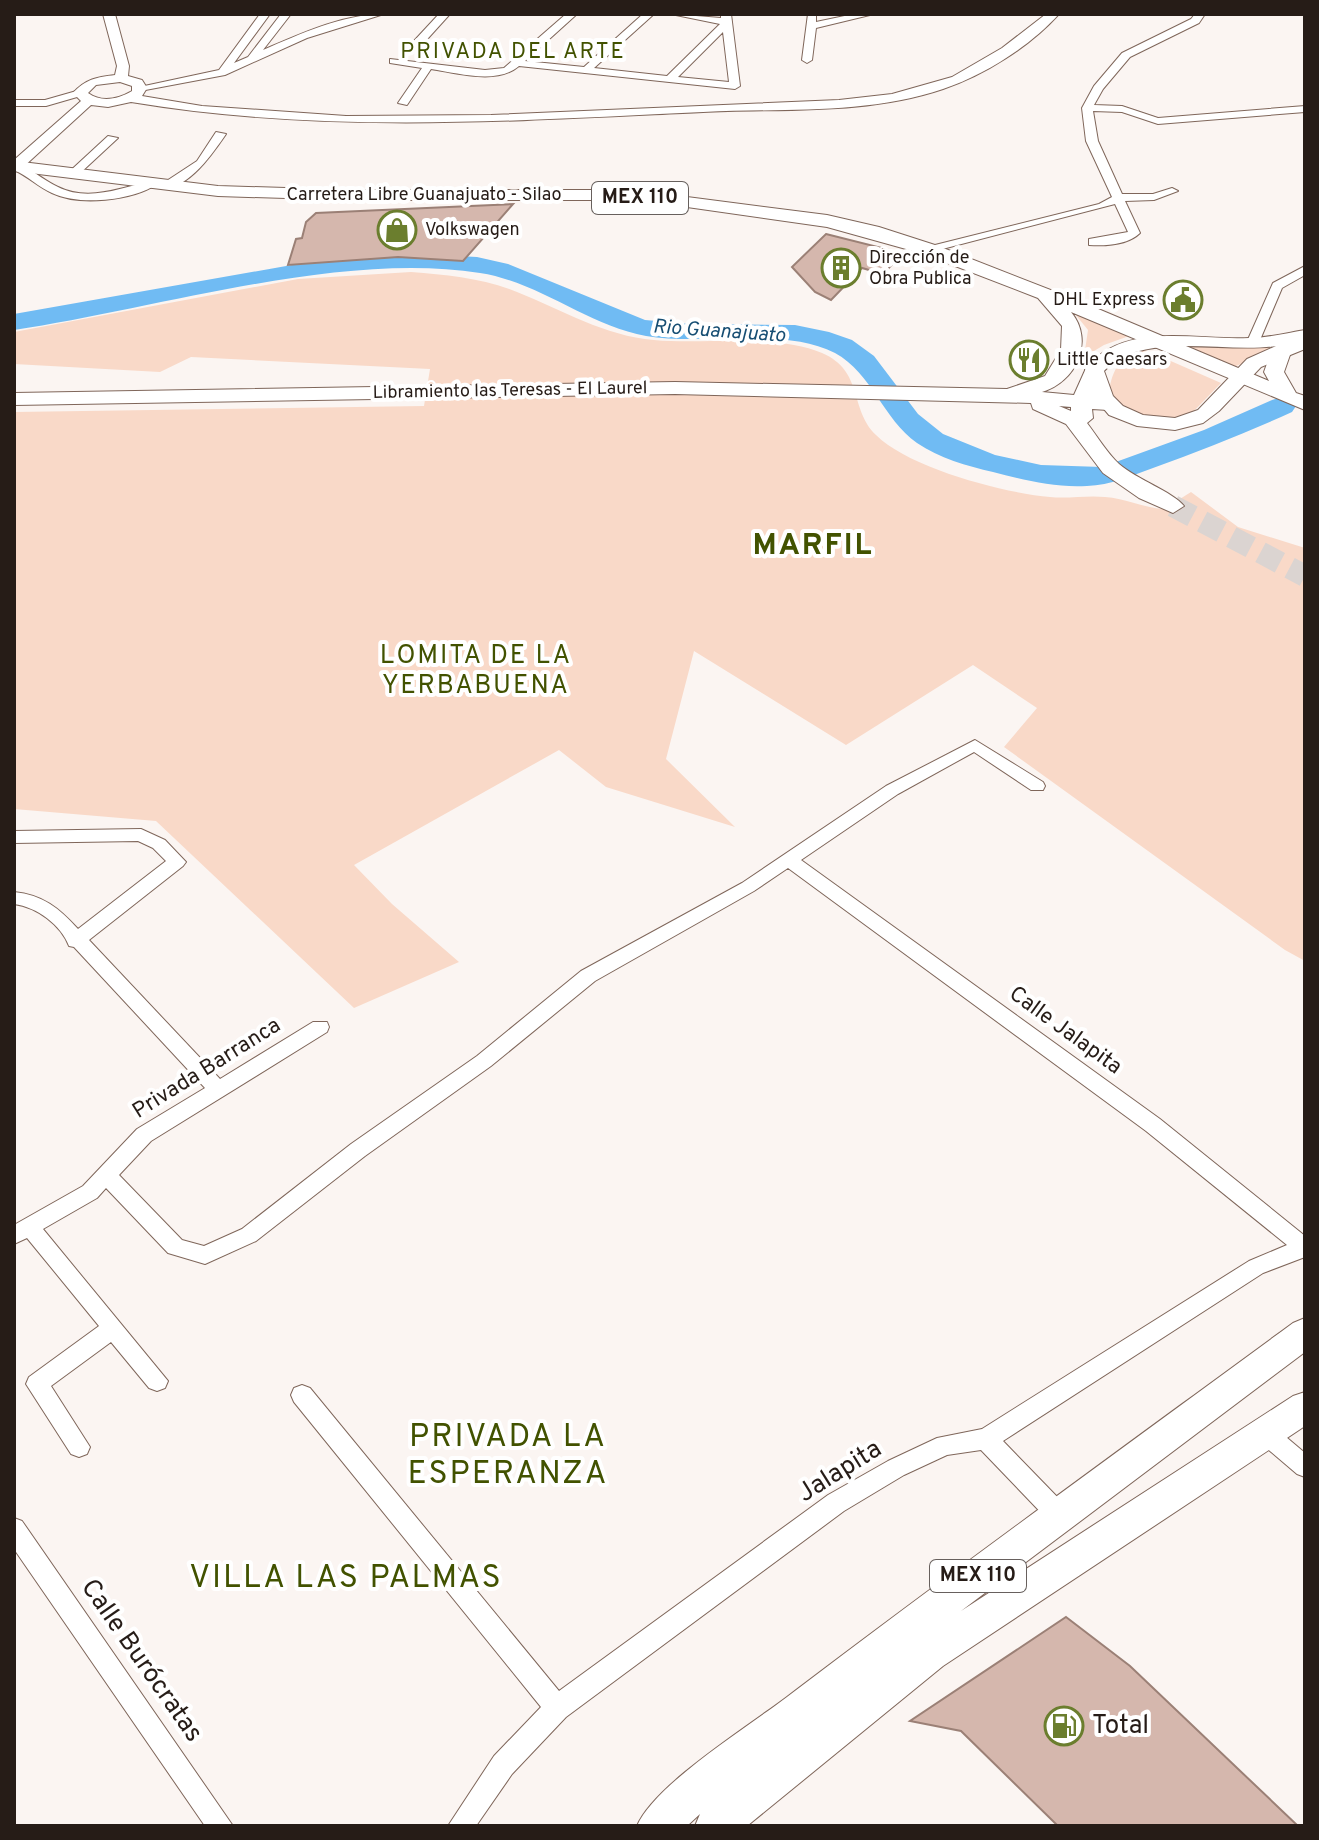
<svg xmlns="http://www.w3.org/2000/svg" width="1319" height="1840" viewBox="0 0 1319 1840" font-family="Overpass,sans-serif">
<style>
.green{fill:#f9d9c8}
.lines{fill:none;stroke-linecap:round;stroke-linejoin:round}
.river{fill:#70bbf3;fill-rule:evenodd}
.building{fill:#d5b7ad;stroke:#9b8076;stroke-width:2}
.primary-tunnel{stroke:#dbd4d1;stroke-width:22;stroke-dasharray:22 11;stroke-linecap:butt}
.minor-casing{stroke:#7f665a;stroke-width:2}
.tertiary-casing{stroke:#7f665a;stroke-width:2}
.secondary-casing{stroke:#7f665a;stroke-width:2}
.primary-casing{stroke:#7f665a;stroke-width:2}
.minor{fill:#fff;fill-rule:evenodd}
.tertiary{fill:#fff;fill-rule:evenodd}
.secondary{fill:#fff;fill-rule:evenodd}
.primary{fill:#fff;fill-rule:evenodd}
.labels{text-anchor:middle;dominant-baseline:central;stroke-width:8;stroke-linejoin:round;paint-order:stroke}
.far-street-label{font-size:18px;fill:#261c17;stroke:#fff}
.far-poi-label{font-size:18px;fill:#261c17;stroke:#fff;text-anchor:start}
.shield{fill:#fff;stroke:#67605d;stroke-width:2}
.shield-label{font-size:20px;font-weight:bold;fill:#261c17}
.far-water-label{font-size:20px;font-style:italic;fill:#174e73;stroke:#fff}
.far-quarter-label{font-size:22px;letter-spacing:2px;fill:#425200;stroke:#fff}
.street-label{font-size:22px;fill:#261c17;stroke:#fff}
.quarter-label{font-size:26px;letter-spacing:2px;fill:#425200;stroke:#fff}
.near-street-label{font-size:26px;fill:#261c17;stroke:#fff}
.near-poi-label{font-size:26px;fill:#261c17;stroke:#fff;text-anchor:start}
.district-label{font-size:30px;font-weight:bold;letter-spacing:2px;fill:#425200;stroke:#fff}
.near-quarter-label{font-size:32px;letter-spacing:2px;fill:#425200;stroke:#fff}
</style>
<rect width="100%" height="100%" fill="#fbf5f2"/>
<path class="green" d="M411 272C447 275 483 278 517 292 562 310 605 336 654 340 704 345 777 333 822 353 864 371 849 409 876 435 909 468 1004 493 1050 497 1068 499 1087 495 1105 497 1125 498 1143 508 1164 509L1191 492 1238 527 1305 548V961L1285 950 1004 747 1037 708 973 665 846 745 694 651 666 759 735 827 606 787 559 750 354 865 392 904 459 962 354 1008 156 821 14 809V412L424 406 430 369 191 357 160 372 14 364V332L298 279Z
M1075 314 1129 336 1104 345 1084 357 1088 330Z
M1188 347H1279L1234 367Z
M1141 348 1221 383 1191 414 1166 419 1149 418 1121 407 1109 392C1112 369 1121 357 1141 348Z"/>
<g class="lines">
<path class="river" d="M420 254 477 257 508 264 645 320 691 324 795 325 829 332 852 340 874 356 918 414 943 434 995 455 1041 465 1102 467 1204 430 1272 400 1282 397 1292 400 1296 406 1292 412C1246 433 1200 451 1153 468 1131 476 1111 485 1087 486 1055 488 1024 480 993 472 967 466 939 458 917 443 883 419 872 373 835 353 781 326 704 346 646 336 587 325 539 282 480 273 338 251 157 309 14 330V314L303 263Z"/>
</g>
<path class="building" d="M513 204 463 261 398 257 288 265 296 239 302 238 306 222 316 213Z
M826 234 882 248 878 253 898 258 883 274 862 268 831 300 815 292 792 267Z
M1066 1617 1130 1666 1298 1826H1058L961 1731 910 1721Z"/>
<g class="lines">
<path class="primary-tunnel" d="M1173 506 1305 576"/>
<g class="minor-casing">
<path id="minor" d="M260 14H270L234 63 248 57 281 14H291L263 50C300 34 343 14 384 14L307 38 225 75 140 91 135 88 219 70Z
M439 14H450L421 46H413V42Z
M566 14H577L525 61 584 67 643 14H654L594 68 667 76 720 24 671 14 721 18V14H731L740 86 735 89 519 66C497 85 458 73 431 69L407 105 398 103 422 68 390 63V59L485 70 504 68ZM723 32 729 82 678 77Z
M808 14H816V22L854 14H874L816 28 812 60 807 63 802 60Z
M1195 14H1205L1199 23 1130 57 1103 89 1094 105 1122 106 1158 118 1305 106V112L1158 124 1122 112 1093 111 1098 141 1122 194H1153L1172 188 1178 191 1154 200 1125 201 1140 233C1128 245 1105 246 1089 245V239L1128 232 1115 204 927 253V247L1099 204 1112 197 1086 141 1082 108 1094 86 1122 53 1191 19Z
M80 90 85 93 84 95 46 106H14V100H45Z
M216 132 226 134C213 153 188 190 162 188V184L197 161Z
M108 136 118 138 77 176H69V172Z
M14 163C31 167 42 180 58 187 88 202 121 188 151 181L157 184C132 201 79 206 52 193 38 187 28 176 14 170Z
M1305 266V275L1282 288 1257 347H1247L1246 344 1273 283Z
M975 740 1043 782 1045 786 1043 790H1031L974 752 898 794 801 860 1160 1119 1305 1236V1257L1263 1273 1003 1441 1067 1507 1071 1515 1067 1523 1059 1526 1051 1523 981 1450 947 1455 904 1475 844 1511 566 1717 512 1774 476 1826H448L494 1756 541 1707 294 1402 291 1395 294 1388 302 1385 310 1388 559 1691 828 1495 888 1461 937 1438 982 1429 1249 1261 1287 1245 1146 1131 788 868 754 891 595 981 491 1066 365 1156 256 1241 205 1264 168 1253 106 1188 97 1198 43 1229 168 1381 165 1388 157 1391 149 1388 111 1342 51 1386 90 1447 87 1454 79 1457 71 1454 26 1384 29 1377 99 1326 27 1238 14 1244V1225L83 1186 137 1129 205 1088 74 947 69 946C61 925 37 907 14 904V892C43 895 59 908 78 929L166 861 153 848 138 841 14 843V831L141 829 165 840 186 862 183 866 89 940 220 1079 313 1022H327L329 1027 327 1032 151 1141 119 1175 182 1240 204 1246 242 1229 351 1144 477 1056 581 971 742 883 886 786Z
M1265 1423 1273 1426 1305 1453V1477L1297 1474 1257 1440 1254 1433 1257 1426Z
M14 1518 22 1521 233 1826H205L14 1549Z"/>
</g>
<g class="tertiary-casing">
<path id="tertiary" d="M103 14H115L129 66 128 76 142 80 147 88 142 96 202 106 346 116 491 115 839 100 892 94 952 77 1002 48 1046 14H1059C1030 46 985 75 943 89 866 115 783 108 703 112 511 121 322 134 131 102L108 107 91 105 21 169 14 170V160L81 101 73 93C86 79 97 77 115 75L117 66ZM120 82 132 86V91C118 99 102 103 88 93L96 85Z"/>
</g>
<g class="secondary-casing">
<path id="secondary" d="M1305 330V349L1261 367 1219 411 1203 423 1175 430 1137 426 1109 415 1093 396 1085 370C1122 320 1196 341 1249 338 1268 338 1287 333 1305 330ZM1276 346 1247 359 1198 410 1175 418 1143 415 1123 406 1113 396 1104 371C1142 330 1224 354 1276 346Z"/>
</g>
<g class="primary-casing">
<path id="primary" d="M14 161 218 186 350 190H594L687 197 827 215 879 227 938 246 1084 303 1269 381 1264 372 1271 352 1281 346 1288 348 1291 352 1284 372 1296 393 1305 396V410L1071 312C1095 341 1076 382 1042 392L1074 395 1087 366H1101L1104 370 1094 396 1115 400 1118 404 1108 410 1092 409 1093 418 1087 423C1097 436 1107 453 1119 464 1136 479 1173 492 1184 506L1173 513 1139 498 1103 473 1066 424 1033 409 1031 403 675 394 14 405V393L675 382 1007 389 1045 376 1061 350 1062 326 1038 298 924 254 827 227 687 207 594 200H350L218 196 14 171ZM1059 406 1071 407V411Z
M1305 1318V1352L961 1611 1293 1396 1305 1392V1426L943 1666 747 1826H695L700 1814 687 1826H637C654 1785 749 1726 787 1697 954 1570 1124 1447 1293 1323Z"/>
</g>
<use href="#minor" class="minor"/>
<use href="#tertiary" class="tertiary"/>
<use href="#secondary" class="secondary"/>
<use href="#primary" class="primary"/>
</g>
<defs>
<g id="shop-ring" transform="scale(2)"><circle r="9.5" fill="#fff" stroke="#6b7e2e" stroke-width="1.5"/><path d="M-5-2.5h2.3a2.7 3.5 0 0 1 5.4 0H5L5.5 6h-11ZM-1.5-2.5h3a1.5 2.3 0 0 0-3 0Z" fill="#6b7e2e"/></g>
<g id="building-ring" transform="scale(2)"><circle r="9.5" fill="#fff" stroke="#6b7e2e" stroke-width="1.5"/><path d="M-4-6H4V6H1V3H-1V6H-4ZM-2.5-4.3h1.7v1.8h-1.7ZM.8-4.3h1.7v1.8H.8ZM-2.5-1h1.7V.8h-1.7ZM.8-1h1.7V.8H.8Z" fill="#6b7e2e"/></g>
<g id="civic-ring" transform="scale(2)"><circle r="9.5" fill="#fff" stroke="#6b7e2e" stroke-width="1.5"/><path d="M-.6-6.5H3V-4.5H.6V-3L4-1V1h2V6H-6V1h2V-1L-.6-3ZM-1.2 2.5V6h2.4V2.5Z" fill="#6b7e2e"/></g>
<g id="restaurant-ring" transform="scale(2)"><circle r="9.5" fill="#fff" stroke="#6b7e2e" stroke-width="1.5"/><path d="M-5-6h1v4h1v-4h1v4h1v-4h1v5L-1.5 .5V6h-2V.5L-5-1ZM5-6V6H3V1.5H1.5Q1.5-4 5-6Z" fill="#6b7e2e"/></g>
<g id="fuel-ring" transform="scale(2)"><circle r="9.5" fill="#fff" stroke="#6b7e2e" stroke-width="1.5"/><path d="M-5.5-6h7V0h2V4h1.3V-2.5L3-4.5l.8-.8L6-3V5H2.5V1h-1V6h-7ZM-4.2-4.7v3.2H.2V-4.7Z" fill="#6b7e2e"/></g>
</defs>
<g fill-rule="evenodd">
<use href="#shop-ring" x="397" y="230"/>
<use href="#building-ring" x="841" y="268"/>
<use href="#civic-ring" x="1183" y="300"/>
<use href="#restaurant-ring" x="1029" y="360"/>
<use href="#fuel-ring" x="1064" y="1726"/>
</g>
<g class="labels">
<g class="far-street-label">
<text x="424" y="195">Carretera Libre Guanajuato - Silao</text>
<text transform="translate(510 391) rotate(-1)">Libramiento las Teresas - El Laurel</text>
</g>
<g class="far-poi-label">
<text x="425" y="230">Volkswagen</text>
<text x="869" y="258">Dirección de<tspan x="869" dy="21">Obra Publica</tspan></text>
<text x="1155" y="300" text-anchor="end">DHL Express</text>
<text x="1057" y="360">Little Caesars</text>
</g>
<g class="shield">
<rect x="592" y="182" width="96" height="32" rx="6"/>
<rect x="930" y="1560" width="96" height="32" rx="6"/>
</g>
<g class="shield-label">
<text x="640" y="198">MEX 110</text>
<text x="978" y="1576">MEX 110</text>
</g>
<g class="far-water-label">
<text transform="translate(719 332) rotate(4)">Rio Guanajuato</text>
</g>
<g class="far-quarter-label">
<text x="513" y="52">PRIVADA DEL ARTE</text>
</g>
<g class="street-label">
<text transform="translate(1065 1031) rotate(36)">Calle Jalapita</text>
<text transform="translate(207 1069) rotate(-32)">Privada Barranca</text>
</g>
<g class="quarter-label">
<text x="476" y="656">LOMITA DE LA<tspan x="476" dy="30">YERBABUENA</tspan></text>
</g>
<g class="near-street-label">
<text transform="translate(840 1472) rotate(-32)">Jalapita</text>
<text transform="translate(141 1661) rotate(55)">Calle Burócratas</text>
</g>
<g class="near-poi-label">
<text x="1092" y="1726">Total</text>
</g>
<g class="district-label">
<text x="813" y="546">MARFIL</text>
</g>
<g class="near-quarter-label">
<text x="508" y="1438">PRIVADA LA<tspan x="508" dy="37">ESPERANZA</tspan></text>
<text x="346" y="1579">VILLA LAS PALMAS</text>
</g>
</g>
<rect width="1319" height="1840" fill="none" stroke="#261c17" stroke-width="32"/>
</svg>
